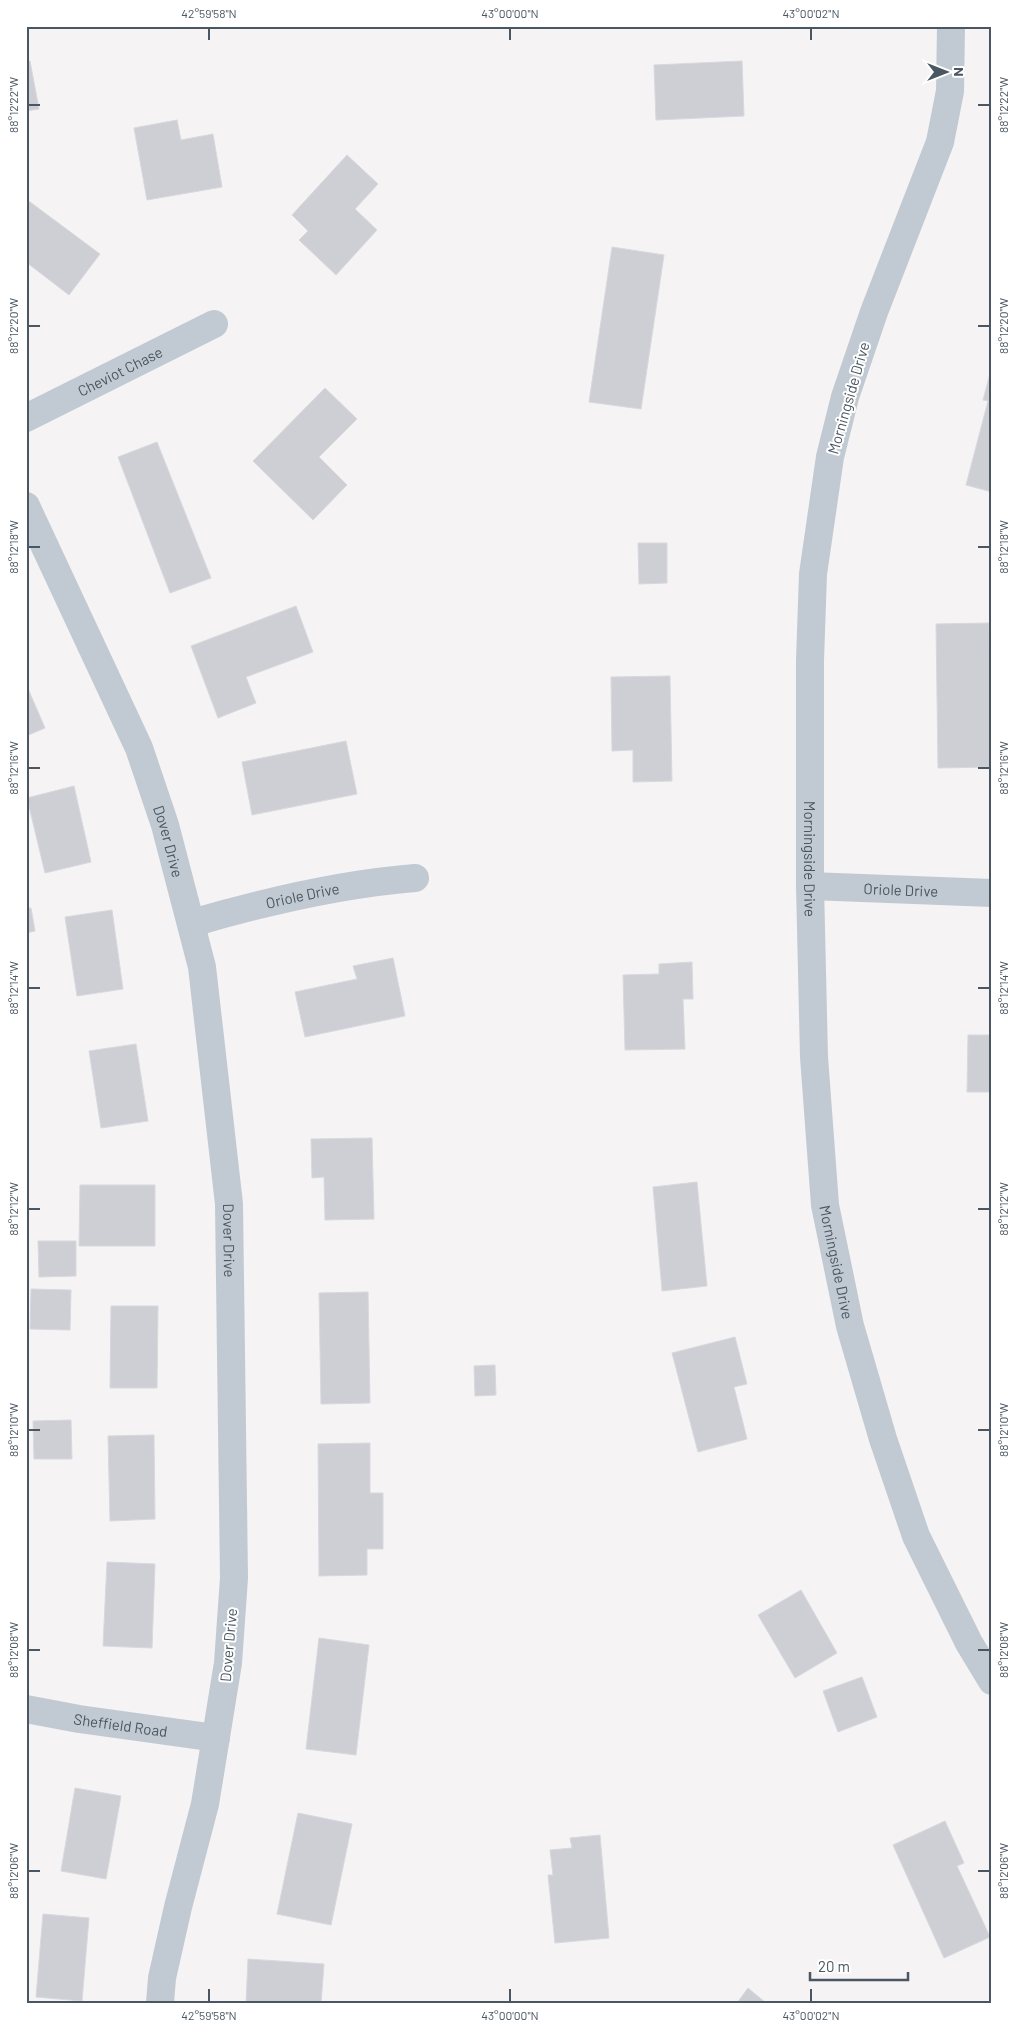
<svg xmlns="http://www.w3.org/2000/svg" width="1018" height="2029" viewBox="0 0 1018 2029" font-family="Barlow,sans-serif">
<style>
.building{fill:#cdcfd5;stroke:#d7d9de}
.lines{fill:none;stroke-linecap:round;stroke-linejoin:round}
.minor{stroke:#c1cad2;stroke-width:28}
.ticks{fill:none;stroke:#4a5661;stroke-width:2}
.labels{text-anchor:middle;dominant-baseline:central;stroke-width:4;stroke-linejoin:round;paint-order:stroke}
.street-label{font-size:15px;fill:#4a5661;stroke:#fff}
.neatline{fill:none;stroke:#4a5661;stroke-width:2}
.ticks-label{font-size:12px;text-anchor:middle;fill:#4a5661}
</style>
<rect width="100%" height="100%" fill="#f5f3f3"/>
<path class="building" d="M26 61H30L39 109 26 111Z
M742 61 744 116 656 120 654 65Z
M177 120 181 140 213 134 222 187 147 200 134 128Z
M347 155 378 184 355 209 377 230 336 275 299 240 308 231 292 215Z
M26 199 100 254 69 295 26 262Z
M612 247 664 255 641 409 589 402Z
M992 366V492L966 485 988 401 983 400Z
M325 388 357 419 319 457 347 485 313 520 253 461Z
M157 442 211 578 170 593 118 457Z
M638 543H667V583L639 584Z
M296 606 313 652 246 677 256 703 218 718 191 646Z
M989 623 991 767 938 768 936 624Z
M670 676 672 781 633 782V750L612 751 611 677Z
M26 684 45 728 26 736Z
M346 741 357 794 252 815 242 762Z
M74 786 91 862 45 873 27 798Z
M26 908H31L35 931 26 933Z
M112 910 123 989 77 996 65 917Z
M393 958 405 1016 305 1037 295 992 357 979 353 966Z
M692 962 693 999H683L685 1049 625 1050 623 975 659 974V964Z
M968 1035H992V1092H967Z
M136 1044 148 1121 101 1128 89 1051Z
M372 1138 374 1219 325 1220 324 1177 312 1178 311 1139Z
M697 1182 707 1286 662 1291 653 1187Z
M80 1185H155V1246H79Z
M38 1241H76V1276L39 1277Z
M31 1289 71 1290 70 1330 30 1329Z
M368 1292 370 1403 321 1404 319 1293Z
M111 1306H158L157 1388H110Z
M735 1337 747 1384 734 1387 747 1439 698 1452 672 1353Z
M495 1365 496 1395 475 1396 474 1366Z
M71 1420 72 1459H34L33 1421Z
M154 1435 155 1519 110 1521 108 1436Z
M370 1443V1493H383V1549H367V1575L319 1576 318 1444Z
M107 1562 155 1564 152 1648 103 1646Z
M801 1590 837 1653 795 1678 758 1615Z
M319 1638 369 1645 356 1755 306 1749Z
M862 1677 877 1717 838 1732 823 1691Z
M75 1788 121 1796 106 1879 61 1871Z
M298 1813 352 1824 331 1925 277 1914Z
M945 1821 964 1863 957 1866 990 1937 944 1958 893 1845Z
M600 1835 609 1938 555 1943 548 1875H553L550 1850 572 1848 570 1838Z
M43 1914 89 1918 82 2001 36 1997Z
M248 1959 324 1964 321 2003H246Z
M748 1988 766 2003H737Z"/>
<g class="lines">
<g class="minor">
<path id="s1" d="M951 26 950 91 940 142 874 312 845 397 830 457 813 574 810 660V886L814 1057 825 1205 850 1326 883 1439 916 1536 969 1643 992 1681"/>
<path id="s2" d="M26 418 214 324"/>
<path id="s3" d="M26 506 139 748 165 825 202 967 229 1204 234 1578 228 1663 205 1804 178 1907 162 1978 160 2003"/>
<path id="s4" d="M810 886 992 893"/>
<path id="s5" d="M192 923C264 902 340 884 415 878"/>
<path id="s6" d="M26 1709 79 1719 216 1738"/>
</g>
</g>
<path class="ticks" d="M209 28V40M510 28V40M811 28V40M28 105H40M978 105H990M28 326H40M978 326H990M28 547H40M978 547H990M28 768H40M978 768H990M28 988H40M978 988H990M28 1209H40M978 1209H990M28 1430H40M978 1430H990M28 1650H40M978 1650H990M28 1871H40M978 1871H990M209 1989V2002M510 1989V2002M811 1989V2002"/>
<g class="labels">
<g class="street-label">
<text stroke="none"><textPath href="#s2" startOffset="105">Cheviot Chase</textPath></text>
<text transform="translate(848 398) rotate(-74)">Morningside Drive</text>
<text stroke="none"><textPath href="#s3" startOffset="365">Dover Drive</textPath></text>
<text stroke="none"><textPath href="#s1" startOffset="854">Morningside Drive</textPath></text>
<text stroke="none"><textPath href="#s4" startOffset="91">Oriole Drive</textPath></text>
<text stroke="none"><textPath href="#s5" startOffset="114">Oriole Drive</textPath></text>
<text stroke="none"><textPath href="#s3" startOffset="770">Dover Drive</textPath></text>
<text stroke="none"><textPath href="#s1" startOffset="1259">Morningside Drive</textPath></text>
<text transform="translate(228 1645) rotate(-85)">Dover Drive</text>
<text stroke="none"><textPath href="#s6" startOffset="96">Sheffield Road</textPath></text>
</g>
</g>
<rect width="1018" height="2029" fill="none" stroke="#ffffff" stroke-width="55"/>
<g transform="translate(946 72) rotate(90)" stroke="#ffffff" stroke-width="4" paint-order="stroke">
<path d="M0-4L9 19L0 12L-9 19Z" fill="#4a5661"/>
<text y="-8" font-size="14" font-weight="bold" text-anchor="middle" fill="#4a5661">N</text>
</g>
<path d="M810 1972v8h98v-8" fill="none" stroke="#4a5661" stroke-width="2.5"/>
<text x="818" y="1972" font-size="15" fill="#4a5661" stroke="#ffffff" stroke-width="4" paint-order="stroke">20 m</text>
<rect x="28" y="28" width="962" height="1974" class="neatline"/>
<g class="ticks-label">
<text x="209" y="18">42°59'58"N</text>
<text x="510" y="18">43°00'00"N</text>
<text x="811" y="18">43°00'02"N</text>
<text transform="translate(1004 105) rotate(-90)" y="4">88°12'22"W</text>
<text transform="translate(14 105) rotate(-90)" y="4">88°12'22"W</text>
<text transform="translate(1004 326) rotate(-90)" y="4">88°12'20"W</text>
<text transform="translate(14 326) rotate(-90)" y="4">88°12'20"W</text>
<text transform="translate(14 547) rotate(-90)" y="4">88°12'18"W</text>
<text transform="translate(1004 547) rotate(-90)" y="4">88°12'18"W</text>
<text transform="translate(1004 768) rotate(-90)" y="4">88°12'16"W</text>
<text transform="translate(14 768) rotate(-90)" y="4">88°12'16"W</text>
<text transform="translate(1004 988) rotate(-90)" y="4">88°12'14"W</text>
<text transform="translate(14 988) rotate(-90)" y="4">88°12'14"W</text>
<text transform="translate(1004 1209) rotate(-90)" y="4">88°12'12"W</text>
<text transform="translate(14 1209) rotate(-90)" y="4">88°12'12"W</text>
<text transform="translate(1004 1430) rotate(-90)" y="4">88°12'10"W</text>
<text transform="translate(14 1430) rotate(-90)" y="4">88°12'10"W</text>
<text transform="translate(1004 1650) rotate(-90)" y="4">88°12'08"W</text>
<text transform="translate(14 1650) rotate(-90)" y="4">88°12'08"W</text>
<text transform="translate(14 1871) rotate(-90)" y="4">88°12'06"W</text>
<text transform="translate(1004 1871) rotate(-90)" y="4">88°12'06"W</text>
<text x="209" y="2020">42°59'58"N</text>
<text x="510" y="2020">43°00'00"N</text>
<text x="811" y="2020">43°00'02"N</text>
</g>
</svg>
